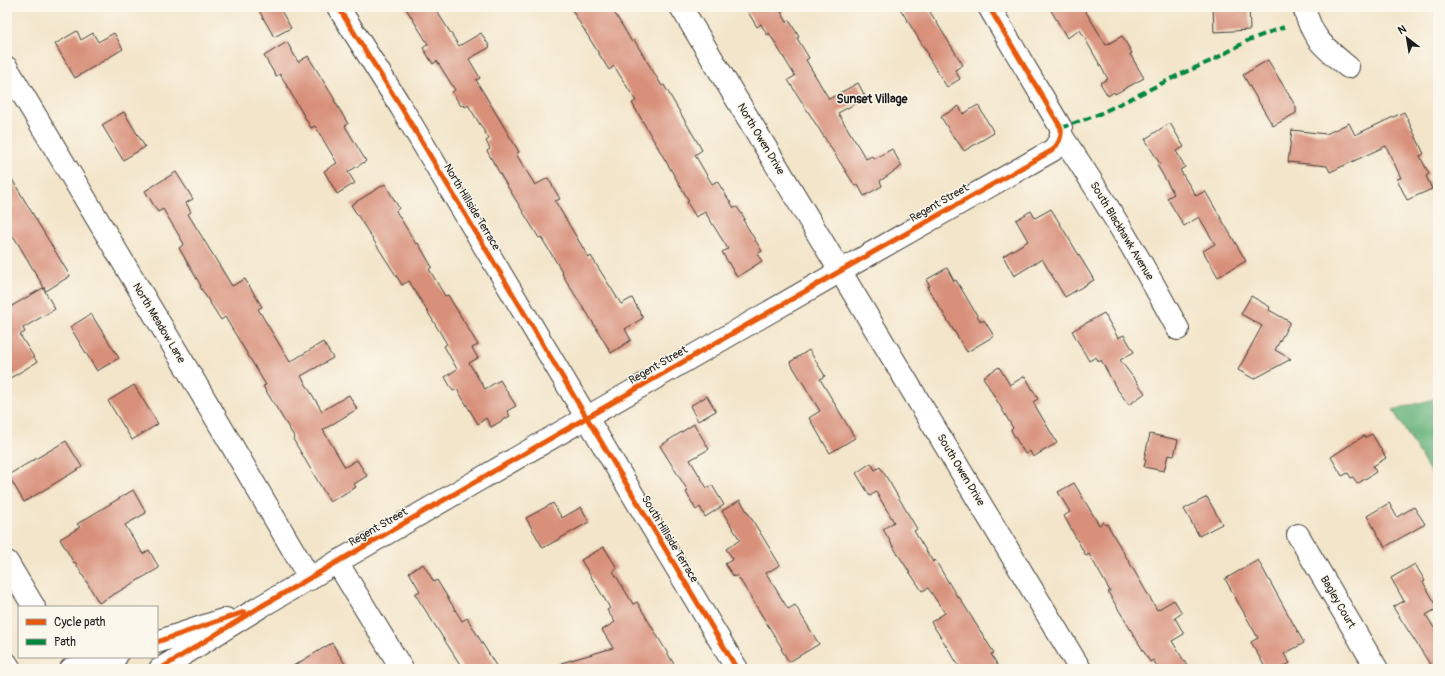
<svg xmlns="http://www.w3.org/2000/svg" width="1445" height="676" viewBox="0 0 1445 676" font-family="Pangolin,sans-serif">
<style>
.forest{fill:#66b27b;stroke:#41674c}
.building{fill:#d8907a}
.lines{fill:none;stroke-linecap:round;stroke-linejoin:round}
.street-casing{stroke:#3c3a36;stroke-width:24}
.secondary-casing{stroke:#3c3a36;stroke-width:24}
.street{stroke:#fff;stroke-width:22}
.secondary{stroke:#fff;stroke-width:22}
.quiet{stroke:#00873e;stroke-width:4;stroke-dasharray:8 4;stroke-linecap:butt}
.cycleway-casing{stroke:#fbf7ec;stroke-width:8}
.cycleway{stroke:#e8590c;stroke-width:5}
.labels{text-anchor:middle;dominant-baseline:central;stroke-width:3;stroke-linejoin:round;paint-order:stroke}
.street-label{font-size:11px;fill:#1c1c1c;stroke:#fbf7ec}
.neighbourhood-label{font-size:12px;font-weight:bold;fill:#1c1c1c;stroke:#fbf7ec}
</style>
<rect width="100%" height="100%" fill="#fbf7ec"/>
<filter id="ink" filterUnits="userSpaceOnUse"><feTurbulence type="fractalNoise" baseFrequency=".025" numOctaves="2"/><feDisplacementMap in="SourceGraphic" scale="8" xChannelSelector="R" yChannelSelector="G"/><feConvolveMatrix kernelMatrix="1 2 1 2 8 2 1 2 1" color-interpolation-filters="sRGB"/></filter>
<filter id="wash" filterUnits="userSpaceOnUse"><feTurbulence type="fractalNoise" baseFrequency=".012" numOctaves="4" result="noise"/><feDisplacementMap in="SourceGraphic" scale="16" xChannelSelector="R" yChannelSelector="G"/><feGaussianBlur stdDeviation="0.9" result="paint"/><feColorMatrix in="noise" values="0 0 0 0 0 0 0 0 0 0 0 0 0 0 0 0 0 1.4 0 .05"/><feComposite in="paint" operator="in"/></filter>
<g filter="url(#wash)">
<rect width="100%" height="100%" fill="#f3e5ca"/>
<path class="forest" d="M1438 398V485L1393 410Z"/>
<g id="blocks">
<path class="building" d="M257 7H279L291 28 274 37Z
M405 7H434L459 46 481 33 490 47 469 59 480 78 476 80 519 152 516 154 535 185 548 178 560 199 555 201 589 258 591 256 621 304 632 298 643 318 625 329 631 340 611 353 586 311H585L562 274 563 273 541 237 539 238 503 179 487 151 490 149 486 141 489 139 468 105 465 107 464 104 461 106 452 92 455 90 437 61 433 64 423 48 428 44Z
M570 7H611L632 42 634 40 662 86 664 85 702 150 695 155 712 184 717 181 734 208 737 207 745 219 743 220 762 251 757 254 762 261 737 277 722 252 728 249 705 212 696 217 687 202 689 201 632 103 636 101 614 66 609 70Z
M745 7H789L781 12 787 22 789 20 799 37 797 38 809 58 806 60 829 99 858 83 866 98 838 113 866 159 872 156 874 159 892 149 902 166 880 181 882 186 864 196 858 185 855 186 788 80 795 76 769 33 767 35 761 24 757 27Z
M899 7H927L963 65 955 70 960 79 947 87 927 55 928 54Z
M1049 7H1083L1106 45 1122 36 1132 53 1130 54 1144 78 1115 94 1114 92 1108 96 1100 83 1108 79 1080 30 1067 38Z
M1213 7H1249L1250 30 1214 32Z
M77 31 81 40 93 33 98 42 114 33 123 49 75 78 55 44Z
M287 42 298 62 308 56 335 100H334L348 124 345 126 366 161 348 172 355 183 337 194 324 171 337 163 315 126 311 128 280 74 276 76 264 56Z
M1268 60 1296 107V113L1273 126 1243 75Z
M978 105 994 133 964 151 956 139 955 140 941 117 959 106 963 114Z
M124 112 145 147 123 160 102 125Z
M1404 112 1424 154 1420 156 1429 174 1426 176 1432 189 1407 200 1397 179 1401 178 1386 146 1330 172 1327 166 1288 162 1292 130 1326 134 1349 123 1355 135Z
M1170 123 1184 147 1176 151 1185 167 1180 170 1196 196 1205 191 1246 261 1218 277 1203 251 1215 244 1199 217 1184 226 1167 198 1174 194 1157 165 1160 164 1145 139Z
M7 171 70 276 46 291 14 237 7 241Z
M176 172 193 199 186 203 191 212 188 214 232 286 245 279 262 307 258 309 290 362 323 342 333 358 301 376 322 411 349 395 357 409 323 430 345 467 357 460 367 476 354 484 356 487 330 502 293 439 295 438 263 386 266 385 225 317 221 320 200 287 201 286 179 248 184 244 163 209 158 212 145 191Z
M385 184 399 208 396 211 416 244 418 243 432 267 429 269 445 296 448 295 478 345 472 348 478 358 469 363 485 389 500 380 516 406 507 411 510 416 491 427 486 418 478 424 457 389 453 391 445 377 457 369 444 346 447 344 409 281 402 285 351 205Z
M1051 209 1094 280 1065 297 1042 259 1014 276 1003 256 1028 241 1016 220 1031 211 1035 218Z
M947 268 954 281 956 280 981 322 984 320 994 336 967 352 927 287 930 286 926 280Z
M43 288 55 309 23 328 25 332 20 335 37 362 7 380V302L10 307Z
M1251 296 1270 307 1269 310 1290 322 1275 350 1291 359 1254 379 1238 370 1262 326 1241 314Z
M1104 313 1118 338 1124 335 1134 352 1120 360 1145 393 1129 405 1115 386 1101 360 1099 362 1096 357 1089 361 1072 331Z
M91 314 119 358 97 371 70 327Z
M809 350 825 376 820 379 855 438 830 453 809 418 820 411 790 362Z
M999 367 1010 385 1025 376 1038 399 1033 402 1057 443 1033 457 1030 451 1025 454 1011 430 1013 428 983 377Z
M134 385 158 424 132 440 108 401Z
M707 396 716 411 698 421 690 406Z
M694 424 709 449 690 460 707 488 712 485 724 505 705 517 700 507 696 510 686 492 688 491 660 446Z
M1150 434 1178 440 1174 456 1168 455 1164 471 1144 467 1146 459H1144Z
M1372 434 1386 458 1373 466 1376 472 1357 484 1353 477 1351 478 1348 473 1342 476 1331 457 1364 436V438Z
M66 441 82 467 24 502 8 475Z
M871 463 875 470 880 467 890 483 917 529 914 531 933 562 935 560 958 598 959 597 994 653 991 654 1000 669H961L931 622 945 613 928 588 922 591 897 553 883 529 894 522 876 492 870 496 856 473Z
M1074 483 1099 525 1103 522 1105 525 1107 524 1157 610 1174 600 1182 613 1175 618 1184 634 1172 641 1189 669H1159L1153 660 1150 662 1108 592 1110 591 1089 554 1086 556 1064 516 1070 512 1058 492Z
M133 490 146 513 125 525 143 554 149 550 159 568 99 603 75 562 74 563 60 539 80 527 77 524Z
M1207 497 1222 524 1199 536 1184 509Z
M740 500 780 565 766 573 788 609 795 605 819 644 789 662 781 649 782 648 737 575 734 577 725 564 733 559 726 549 740 540 722 511Z
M553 503 562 518 581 507 589 522 543 548 526 518Z
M1389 503 1397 517 1414 507 1425 524 1385 547 1367 516Z
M604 547 617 568 613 571 633 604 637 602 677 669H628L561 665V663L613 648 602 630 615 622 607 610 610 608 581 560Z
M1258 560 1304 643 1284 654 1290 663 1280 669H1266L1251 642 1258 638 1225 579Z
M423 564 434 582 437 580 462 621 467 618 498 669H463L415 594 420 591 409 572Z
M1415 564 1425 581 1423 582 1438 608 1426 615 1438 634V669H1433L1393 607 1404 601 1391 578Z
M332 643 348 669H288Z"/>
</g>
</g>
<g filter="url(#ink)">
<use href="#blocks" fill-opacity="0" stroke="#3c3a36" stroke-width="1"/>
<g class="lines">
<g class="street-casing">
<path id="street" d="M338 7 401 107 737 669
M681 7 1080 669
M1304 7C1312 39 1324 47 1348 67
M7 68 190 374 310 579
M1061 135C1104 198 1142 262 1178 329
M1298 535 1377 669
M337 562 402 669"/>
</g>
<g class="secondary-casing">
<path id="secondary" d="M7 562 34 607
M157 642 226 619
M7 664 10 669
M71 669 97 664 116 657
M160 669 260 607 468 486 863 258 1053 150C1059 142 1062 138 1061 128L989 7"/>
</g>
<use href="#street" class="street"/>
<use href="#secondary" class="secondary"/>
<path class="quiet" d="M1061 128 1097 115 1181 74 1213 60 1249 40 1284 27"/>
<g class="cycleway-casing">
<path id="cycleway" d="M338 7 401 107 737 669
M157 642 244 612
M160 669 260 607 468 486 863 258 1053 150C1059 142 1062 138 1061 128L989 7"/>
</g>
<use href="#cycleway" class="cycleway"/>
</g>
</g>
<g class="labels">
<g class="street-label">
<text transform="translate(761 139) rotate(59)">North Owen Drive</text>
<text transform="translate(939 203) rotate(-30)">Regent Street</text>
<text transform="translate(472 207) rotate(59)">North Hillside Terrace</text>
<text transform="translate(1122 231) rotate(59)">South Blackhawk Avenue</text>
<text transform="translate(159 323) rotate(59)">North Meadow Lane</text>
<text transform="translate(658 365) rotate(-30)">Regent Street</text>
<text transform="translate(961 470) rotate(59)">South Owen Drive</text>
<text transform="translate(378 527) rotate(-30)">Regent Street</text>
<text transform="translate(670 539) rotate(59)">South Hillside Terrace</text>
<text transform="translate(1338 602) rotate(60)">Bagley Court</text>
</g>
<g class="neighbourhood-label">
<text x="872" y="99">Sunset Village</text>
</g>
</g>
<rect width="1445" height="676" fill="none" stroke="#fbf7ec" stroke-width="24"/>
<rect x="18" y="606" width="140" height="52" fill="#fbf7ec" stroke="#a29f99"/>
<rect x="26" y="619" width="20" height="6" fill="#e8590c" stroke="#a29f99"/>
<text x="54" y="626" font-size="12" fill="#1c1c1c">Cycle path</text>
<rect x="26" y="639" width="20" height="6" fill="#00873e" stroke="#a29f99"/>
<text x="54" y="646" font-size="12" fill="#1c1c1c">Path</text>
<g transform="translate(1407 38) rotate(329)" stroke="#fbf7ec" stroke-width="3" paint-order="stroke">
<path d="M0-3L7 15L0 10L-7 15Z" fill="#1c1c1c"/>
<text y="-6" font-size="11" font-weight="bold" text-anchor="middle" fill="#1c1c1c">N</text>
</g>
</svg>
